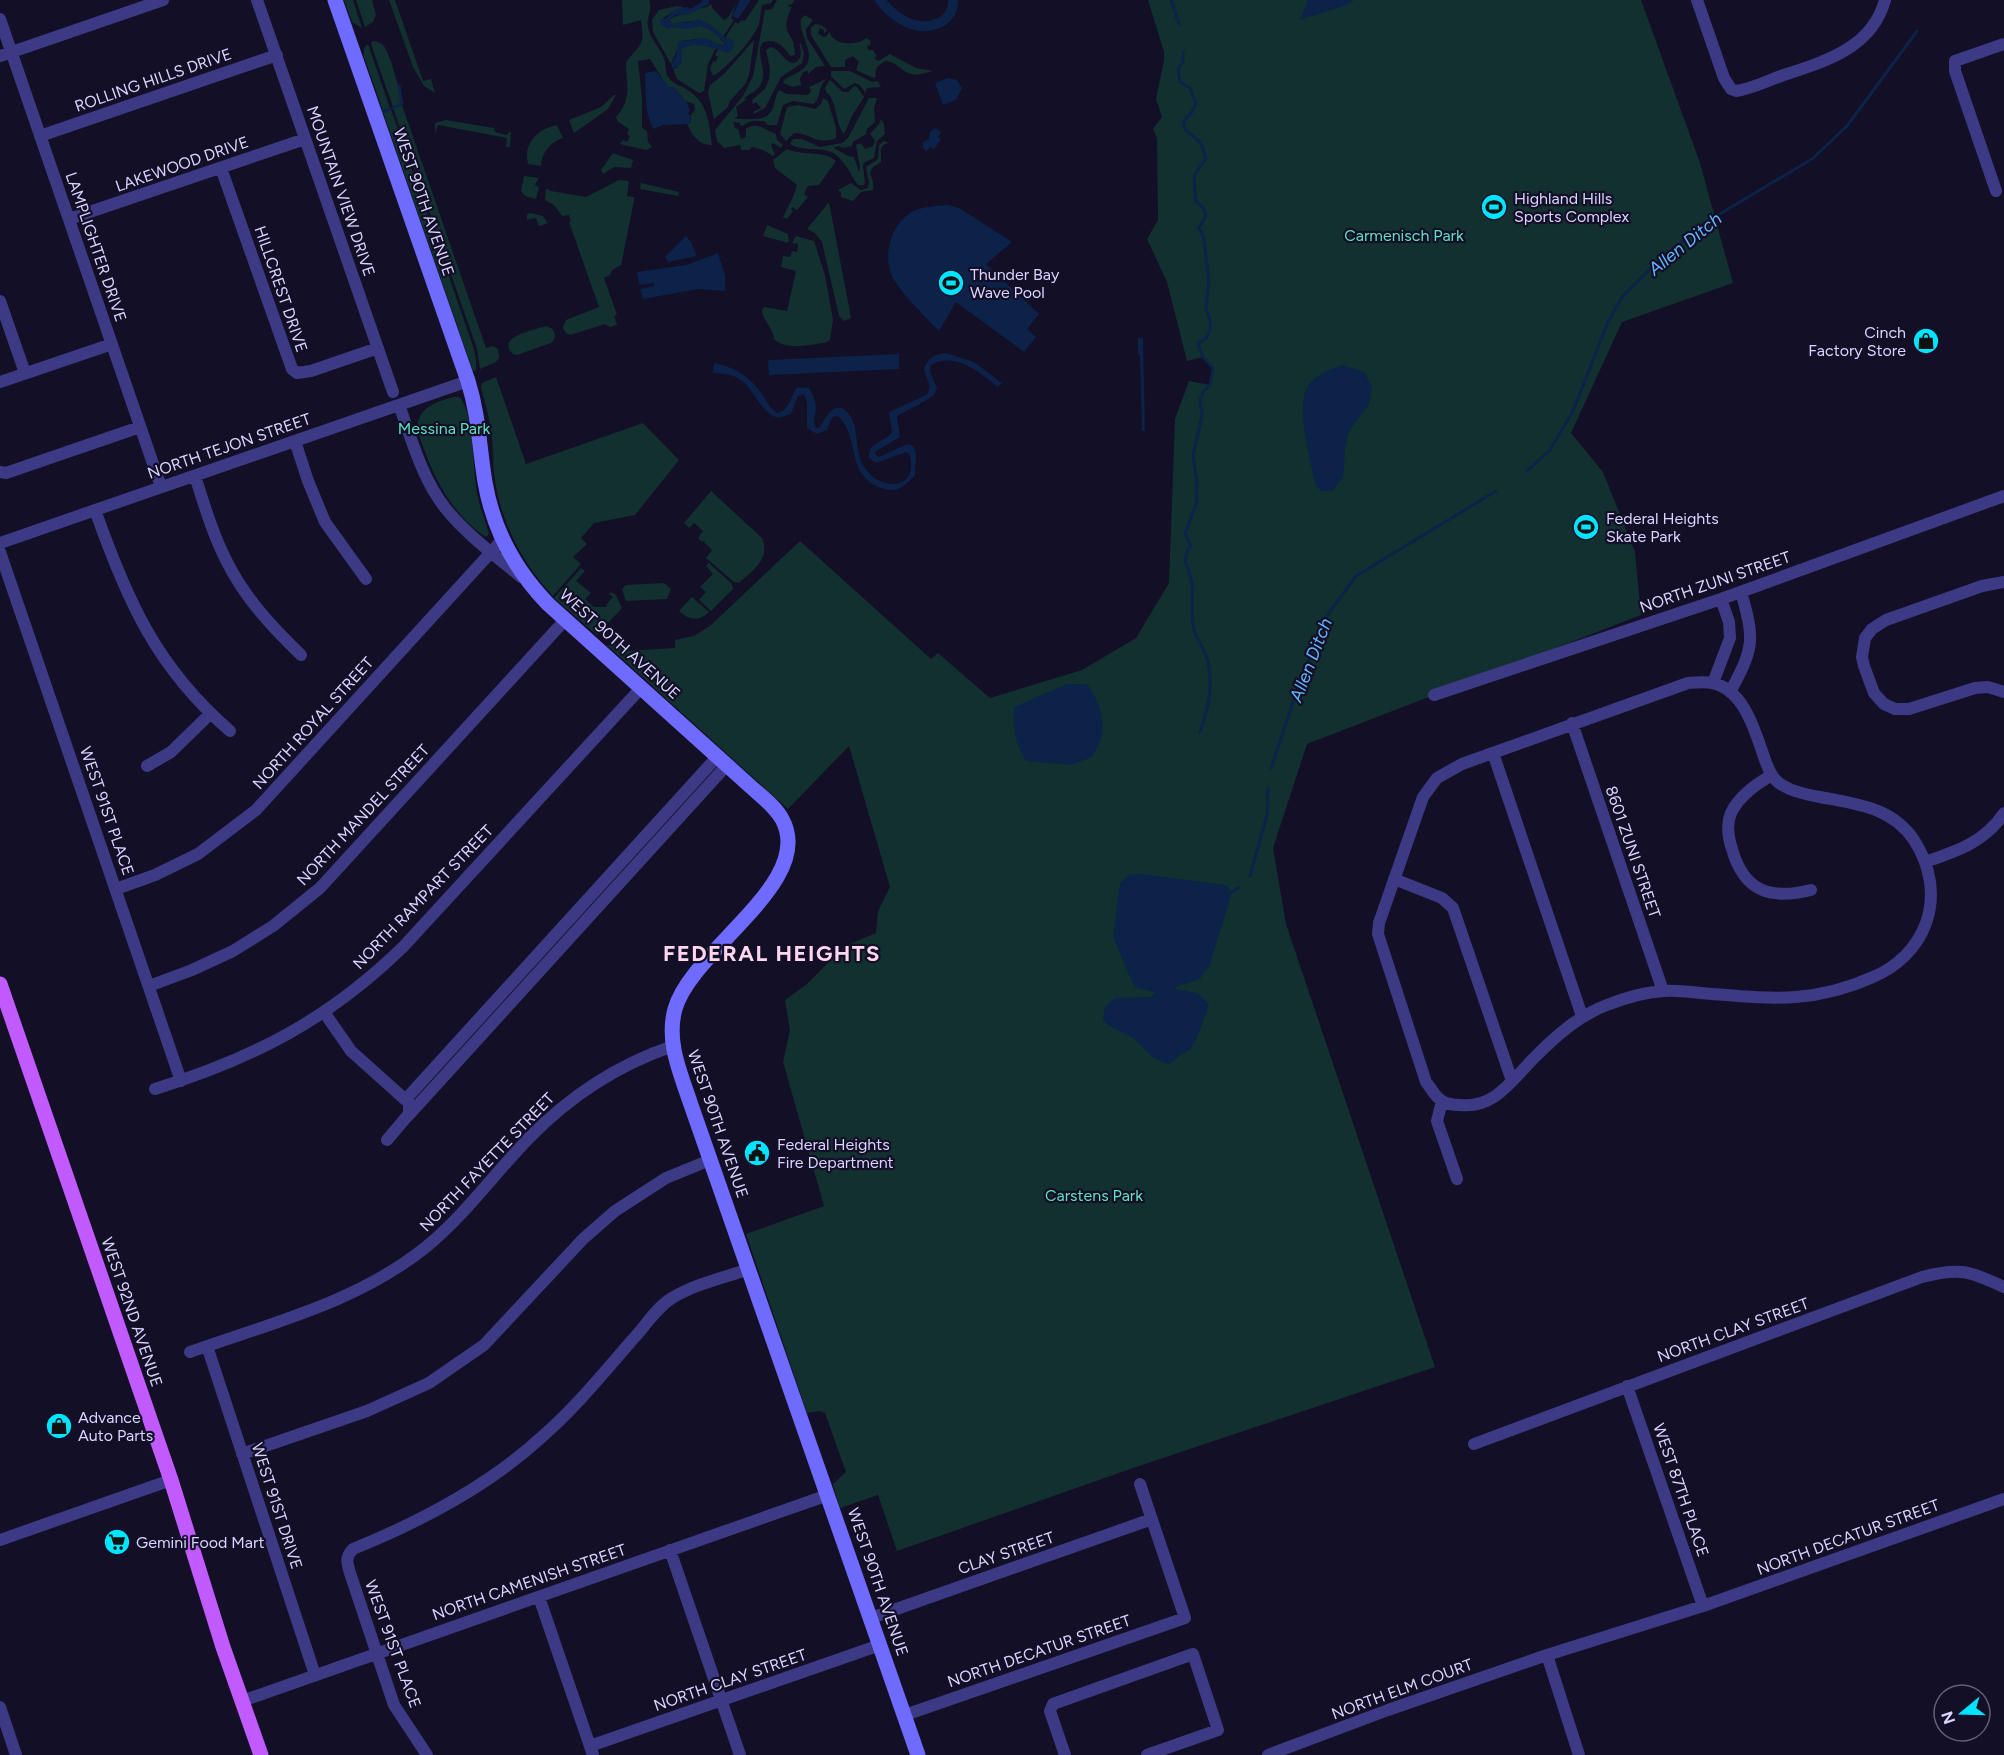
<svg xmlns="http://www.w3.org/2000/svg" width="2004" height="1755" viewBox="0 0 2004 1755" font-family="Figtree,sans-serif">
<style>
.green{fill:#12302f}
.water{fill:#0c2248}
.lines{fill:none;stroke-linecap:round;stroke-linejoin:round}
.stream{stroke:#0c2248;stroke-width:3}
.canal{stroke:#0c2248;stroke-width:10}
.street{stroke:#3d3a85;stroke-width:12}
.secondary{stroke:#6f6bff;stroke-width:15}
.primary{stroke:#c25bff;stroke-width:15}
.labels{text-anchor:middle;dominant-baseline:central;stroke-width:4.5;stroke-linejoin:round;paint-order:stroke}
.street-label{font-size:16px;fill:#d9d4ff;stroke:#130f26}
.poi-label{font-size:16px;fill:#d9d4ff;stroke:#130f26;text-anchor:start}
.park-label{font-size:16px;fill:#5fe0c0;stroke:#130f26}
.water-label{font-size:18px;font-style:italic;fill:#62b6ff;stroke:#130f26}
.district-label{font-size:22px;font-weight:bold;letter-spacing:1.5px;fill:#ffd6f0;stroke:#130f26}
</style>
<rect width="100%" height="100%" fill="#130f26"/>
<path class="green" d="M344 0H353L362 28 352 22Z
M356 0H372L376 15 373 22 365 27Z
M389 0H395L423 81 431 79 435 93 424 86 413 67Z
M622 0H649C653 10 646 17 648 27 650 38 659 47 663 56 666 62 665 69 667 75 671 83 679 85 686 89 708 102 709 122 712 145 698 145 693 136 687 124H690L691 115 695 110 694 104 685 101 674 87 668 88 650 59 638 61 642 98V128L647 131 648 142 652 147 646 150 620 144 623 140 627 142 630 136 627 134 629 129 618 122 616 117C633 97 626 85 626 62 641 43 645 46 641 20L623 25Z
M759 0H773L771 3 762 5C761 11 760 18 759 24 753 40 727 68 713 76L710 69 713 61 715 62 718 57 715 55 718 49 723 51 730 39 725 38 735 22 738 24 742 20 745 21Z
M777 0H795L792 4 788 5 789 7 792 6C778 39 795 28 795 55L790 56C783 46 775 37 762 43 755 57 770 72 759 87 755 92 748 94 744 99H747L736 107 738 116 734 119C745 118 766 123 772 110 775 103 775 97 779 90L787 94 808 95 811 91 809 87 826 79C817 89 821 97 814 104L793 101 783 105 777 125H768L764 121H752L741 126 740 123 733 122 735 128 738 129 741 139 746 137V129C757 121 765 130 776 134L777 140 783 145 781 148 773 143 771 145 775 154 773 156 763 150 752 147 749 150H741L740 145 724 148 717 141 715 130 743 96 753 76 765 10 772 9Z
M1148 0H1641L1700 163 1733 283 1622 322 1571 433 1603 472 1635 552 1641 615 1307 744 1273 848 1286 924 1435 1367 1133 1468 897 1551 878 1495 840 1508 833 1484 846 1472 825 1413 820 1411 807 1413 746 1234 824 1206 783 1062 790 1030 785 1000 807 984 845 946 876 933 878 911 890 887 849 746 788 809 607 645 623 644 625 651 675 648V640L694 636 711 625 800 541 931 659 938 653 990 698 1082 670 1136 638 1169 583 1175 419 1189 381 1210 385 1213 369 1203 357 1187 361 1167 282 1147 239 1158 220 1157 138 1153 129 1162 117 1156 99 1164 60V52Z
M736 3 731 18 734 20 723 37C705 17 696 20 673 24L669 20C673 16 701 8 707 7L711 4 713 9 724 20 729 16Z
M677 6 685 8 673 12 663 18 664 26H702L711 30 725 43 723 46 704 38 681 41 671 64 653 32 652 20 659 10Z
M805 15 813 20 806 29 807 38 825 66 816 67 808 74V71L803 72 800 79 801 85 793 87 783 83 784 80C790 75 800 73 805 67 817 53 798 35 801 19Z
M815 24 821 25 827 29 826 32 824 33V30L820 28 818 33 821 36 825 37 830 32C833 46 858 46 866 38L871 41 870 45 867 46 868 50H873L877 56 874 58 878 61 890 54 916 68 933 71C925 73 916 77 908 73 899 69 897 62 886 61 878 64 874 69 876 77L873 78 856 70 859 62 853 56 845 60V67H831L811 35V28Z
M754 40 749 75 746 83 730 101 728 107 714 119 708 93 710 85 724 74Z
M375 41C379 43 381 42 384 46 391 56 400 91 402 104L393 107 373 50 371 42Z
M368 44 390 108 383 111 364 57V48Z
M699 44 716 48 708 64 704 91 699 93 677 79 673 69 676 68 682 61V49L687 46Z
M799 44H801L804 54 802 63 781 77 765 108 754 114 753 112 761 108 756 102 753 104 752 100 765 89 769 79 770 69 766 50 771 47C782 50 783 62 794 63 802 60 802 52 799 44Z
M831 71H850L872 82 878 81 881 87 867 88 865 93 860 85 855 83 844 89 831 76Z
M830 80 843 92H848L854 86 857 87 864 97 852 116 844 134C834 122 838 101 826 92L825 88Z
M614 95H616L608 109 574 133 569 120 601 107Z
M823 98 828 101 836 128V138C817 146 811 133 794 133L786 141 780 134 787 107 798 105 815 109 821 104Z
M869 98H877L874 108 875 122 867 129 866 134 853 142 852 146 844 148 838 146 834 148 848 156 854 157 859 172 860 167 856 145 861 143 865 149 873 146 875 141 870 134 879 124 881 119 884 124 885 134 877 141 874 158 865 162 863 165 865 183 864 185H858C851 176 846 162 836 155 823 145 804 153 790 144L793 139H802L820 147 842 143 848 138Z
M402 105 486 348 493 346 498 349 499 358 496 362 480 369 477 349 393 108Z
M391 109 473 346 476 359V370L473 371 383 112Z
M446 120 494 128 495 132 506 135 511 131 510 147H506L507 138 438 125 435 134V123Z
M557 125 563 138C551 141 541 154 541 166L528 164C523 144 537 129 557 125Z
M884 141 889 143C877 145 882 154 881 162 861 173 876 175 873 190L861 192 853 201 841 197V193L838 190 851 183 861 190 868 188 869 182 866 167 878 159 879 145Z
M787 149C802 156 824 150 836 161L819 185 808 186 804 194 808 197 797 210 792 207 791 209 793 211 787 219 783 217 793 197 797 185 775 168 773 160Z
M613 153 633 160 631 168 614 167 603 174 601 170Z
M524 176 539 178 535 185 539 187 536 199 525 196 521 191Z
M619 180 629 181 627 196 634 197V201L621 265 612 270 610 275 604 278 617 315 614 316 617 325 610 327 605 324 570 335 566 333 563 328 566 320 599 307 569 222 571 221 569 215 562 216 555 206 545 200 546 188 551 191 586 197Z
M641 183 679 192 678 196 640 189Z
M829 202 851 318 844 321 839 316 822 242 815 233 807 229Z
M530 213 543 216 548 223 539 226 536 218 527 220V215Z
M767 225 788 234 789 242 785 243V242L763 236Z
M796 236 814 241 825 275 833 320 830 340 827 342C812 345 786 351 774 339 773 327 763 322 762 310L764 307 787 311 796 271 781 267 783 256 790 257 792 251 797 252 798 244 792 243Z
M546 326C554 328 556 333 554 340L551 343 517 355 513 354C495 337 534 330 546 326Z
M496 377 526 464 643 423 679 460 635 515 594 523 581 538 587 544 573 557 581 564 553 596C522 563 499 519 494 473 493 461 493 449 492 437 490 420 485 403 481 387L482 383Z
M453 397H459C474 409 473 476 478 498 481 510 486 522 489 534L486 537C454 516 435 481 423 446 420 437 415 428 419 419 424 405 440 401 453 397Z
M711 491 762 538C771 559 753 570 739 583L734 582 706 558 712 550 704 542 705 540 702 542 698 538 703 531 694 523 689 528 684 523Z
M709 563 732 584 733 589 711 611 699 600 706 592 700 587 713 574 706 566Z
M581 568 585 571 576 581 591 593 585 599 594 607H607L606 605 613 597 609 594 611 592 616 595 622 608 597 635 554 598Z
M664 583 671 589 667 599 626 601 622 589 626 585Z
M692 597 709 612C699 622 689 620 679 611Z"/>
<path class="water" d="M702 0H709V4L690 14 676 15 669 20 673 24 684 21 686 23 699 19 715 28 725 38 733 40 734 48 729 53C713 48 696 40 682 49V63L673 69 671 64 676 56 678 42C687 41 695 39 704 38L723 46 725 43 711 30 702 26 685 29 673 27 668 29 660 24 661 19 666 18 676 9 688 7 690 9 702 2Z
M740 0H751L738 19 732 16Z
M1308 0H1354L1347 5 1300 20Z
M656 71 668 87H674L687 103 690 111 687 114 691 115 690 124 663 125 654 129C644 114 646 90 645 73Z
M948 78 957 80 962 88 956 100 943 105 935 83Z
M935 128 941 132 938 137 941 139 934 149 930 147 927 151 923 148V142L929 139 930 132Z
M948 205 959 208 1012 242 986 264 1039 314 1027 329 1036 337 1024 352 956 302 939 331C925 316 903 296 893 278 881 255 892 220 916 210 926 206 937 206 948 205Z
M686 236 691 242 697 256 668 262 665 257Z
M718 253 725 275V291L698 289 643 299 640 289 654 286V283L639 285 637 272 686 265Z
M1138 338H1143L1145 431H1142L1140 356 1138 353Z
M946 353 974 362 1002 383 998 387C979 372 955 351 931 365L930 372 937 388 934 395 925 401 897 416 900 437 876 451 875 454 879 457 907 444 913 446 916 453 915 475C906 485 898 493 884 489 844 476 861 439 839 417L835 416 832 418 827 430 817 434 807 428V403L804 394 798 396 791 414 778 418C757 411 754 383 733 376 727 373 719 374 713 373L714 363C733 366 751 377 762 394 767 401 769 408 777 413 790 411 790 397 797 387L809 388C812 394 816 400 816 407 816 415 812 420 816 428L820 427C825 419 834 399 847 412 860 424 854 450 863 465 877 492 921 492 909 454L906 452 876 463 869 458C867 442 884 443 892 432L889 412 926 395C934 386 926 380 924 369 928 357 934 355 946 353Z
M899 354V369L769 375 768 360Z
M1343 365 1364 372 1372 387 1369 404 1349 431 1345 448 1343 478 1332 491H1321L1316 486C1311 461 1293 403 1310 383 1319 373 1330 369 1343 365Z
M1067 684H1087C1098 699 1106 720 1101 739 1100 745 1095 751 1092 757L1071 765 1026 761C1014 742 1013 729 1014 707Z
M1141 874 1226 885 1232 892 1210 964 1199 980 1180 985 1174 989 1197 993 1209 1004 1197 1038 1190 1050 1180 1055 1170 1064C1146 1059 1148 1048 1131 1037 1119 1030 1115 1032 1103 1020L1105 1007 1115 998 1150 997 1156 992 1136 988 1133 984 1113 937 1120 883 1129 875Z"/>
<g class="lines">
<path class="stream" d="M1171 0 1179 24
M1183 52V62L1178 69 1180 82 1190 88 1196 103 1192 112 1183 122 1185 129 1201 143 1206 158 1194 176 1196 202 1203 207 1206 216 1199 228 1204 239 1209 282 1206 308 1210 320V330L1206 338 1198 343 1203 357 1213 368 1210 385 1203 392 1200 400 1202 416 1193 456 1197 484 1196 505 1185 534 1191 546 1188 549 1185 562C1197 587 1190 599 1193 625 1194 637 1204 647 1207 659 1214 682 1208 711 1200 732
M393 108 402 104 399 86
M382 112 390 109
M1527 471 1550 450 1573 411 1608 322 1622 297 1652 267 1703 224 1812 159 1847 126 1917 31
M1271 768 1299 684 1326 617 1356 576 1496 491
M1250 876 1267 815 1268 789
M1232 892 1238 888"/>
<path class="canal" d="M880 0C894 18 916 33 939 23 949 18 953 11 953 0"/>
<path class="street" d="M257 0 393 392
M1697 0 1724 78 1731 89 1736 91C1751 89 1767 81 1781 76 1823 62 1872 49 1885 0
M0 19 161 487
M0 56 163 0
M40 136 277 55
M221 168 292 369 297 373 311 371 378 348
M1996 191 1955 71V61L2004 44
M69 219 305 139
M0 301 25 373
M0 382 112 344
M399 405C412 440 422 479 446 509 467 535 496 556 521 577
M295 441 308 481 325 522 366 579
M0 472 6 473 140 427
M195 476C204 504 213 535 227 562 245 598 272 627 301 655
M95 510C127 600 156 667 230 731
M0 543 468 381
M0 552 181 1081
M2004 582 1982 586 1886 620 1872 629 1865 638 1862 657 1864 666 1874 693 1884 704 1895 709H1909L1975 688 1988 687 2004 692
M1688 683C1695 683 1704 681 1712 683 1743 689 1754 728 1763 754 1767 765 1770 776 1779 783 1791 792 1807 795 1820 797 1856 804 1892 807 1914 840 1930 865 1936 895 1926 923 1917 948 1897 967 1873 977 1815 1003 1774 999 1712 994 1696 993 1680 990 1664 991 1645 992 1625 998 1607 1005 1580 1015 1558 1034 1537 1055 1514 1077 1496 1109 1460 1105 1454 1105 1447 1104 1442 1101 1435 1097 1431 1088 1426 1082L1378 934 1379 923 1423 797 1437 778 1462 764Z
M1713 683 1730 638 1729 622 1721 599
M1730 692C1754 648 1755 640 1741 592
M1434 695 1721 599 2004 496
M1572 723 1663 991
M1493 753 1582 1016
M147 766 171 752 210 714
M1772 775C1756 784 1739 796 1731 813 1726 825 1728 837 1732 849 1744 892 1771 900 1811 890
M1925 862C1957 851 1985 842 2004 813
M1394 879 1442 898 1453 908 1512 1081
M116 889 155 875 198 854 256 810 503 539
M149 986 192 970 233 951 273 926 320 888 565 620
M324 1012 351 1051 409 1103V1114L387 1140
M155 1089C254 1058 328 1020 403 947L641 688
M406 1099 717 757
M1442 1101 1437 1121 1457 1179
M407 1117 727 765
M207 1346 315 1675
M190 1352C271 1323 358 1302 426 1247 465 1215 494 1174 529 1138 570 1096 617 1065 673 1046
M1627 1386 1703 1606
M1474 1444 1922 1277C1959 1267 1970 1271 2004 1287
M242 1454 367 1411 429 1383 484 1345 583 1239 615 1211 666 1178 710 1160
M0 1540 171 1480
M670 1550 740 1755
M539 1597 593 1755
M871 1618 1152 1519
M1547 1655 1579 1755
M242 1701 828 1495
M0 1707 16 1755
M905 1715 1185 1618 1140 1484
M590 1746 880 1645
M427 1755 394 1705 350 1573C347 1563 345 1557 353 1549 422 1521 489 1486 544 1435 577 1406 605 1371 634 1338 646 1325 657 1307 672 1298 695 1284 723 1278 749 1269
M1065 1755 1050 1711 1053 1704 1193 1654 1218 1730 1147 1755
M1268 1755 1388 1710 1547 1655 1703 1606 2004 1499"/>
<path class="secondary" d="M335 0 468 381C479 416 479 446 485 482 493 529 515 570 548 604L750 786C761 796 775 806 782 819 817 882 692 949 675 1009 666 1041 680 1072 690 1102L918 1755"/>
<path class="primary" d="M0 984 171 1480 223 1647 261 1755"/>
</g>
<defs>
<g id="stadium-disc" transform="scale(1.35)"><circle r="9.5" fill="#00e5ff" stroke="#130f26"/><path d="M0-5a6.5 5 0 1 0 0 10a6.5 5 0 1 0 0-10ZM-3.5-1.8h7v3.6h-7Z" fill="#111"/></g>
<g id="shop-disc" transform="scale(1.35)"><circle r="9.5" fill="#00e5ff" stroke="#130f26"/><path d="M-5-2.5h2.3a2.7 3.5 0 0 1 5.4 0H5L5.5 6h-11ZM-1.5-2.5h3a1.5 2.3 0 0 0-3 0Z" fill="#111"/></g>
<g id="civic-disc" transform="scale(1.35)"><circle r="9.5" fill="#00e5ff" stroke="#130f26"/><path d="M-.6-6.5H3V-4.5H.6V-3L4-1V1h2V6H-6V1h2V-1L-.6-3ZM-1.2 2.5V6h2.4V2.5Z" fill="#111"/></g>
<g id="supermarket-disc" transform="scale(1.35)"><circle r="9.5" fill="#00e5ff" stroke="#130f26"/><path d="M-6-5.5h2.5l.6 2H6L4.5 2H-2.5L-4.4-4H-6ZM-1.5 3.2a1.3 1.3 0 1 0 .1 0ZM3 3.2a1.3 1.3 0 1 0 .1 0Z" fill="#111"/></g>
</defs>
<g fill-rule="evenodd">
<use href="#stadium-disc" x="1494" y="207"/>
<use href="#stadium-disc" x="951" y="283"/>
<use href="#shop-disc" x="1926" y="341"/>
<use href="#stadium-disc" x="1586" y="527"/>
<use href="#civic-disc" x="757" y="1153"/>
<use href="#shop-disc" x="59" y="1426"/>
<use href="#supermarket-disc" x="117" y="1542"/>
</g>
<g class="labels">
<g class="street-label">
<text transform="translate(153 80) rotate(-19)">ROLLING HILLS DRIVE</text>
<text transform="translate(182 164) rotate(-19)">LAKEWOOD DRIVE</text>
<text transform="translate(341 191) rotate(71)">MOUNTAIN VIEW DRIVE</text>
<text transform="translate(424 202) rotate(71)">WEST 90TH AVENUE</text>
<text transform="translate(96 247) rotate(71)">LAMPLIGHTER DRIVE</text>
<text transform="translate(281 289) rotate(71)">HILLCREST DRIVE</text>
<text transform="translate(229 446) rotate(-19)">NORTH TEJON STREET</text>
<text transform="translate(1715 582) rotate(-19)">NORTH ZUNI STREET</text>
<text transform="translate(620 644) rotate(42)">WEST 90TH AVENUE</text>
<text transform="translate(313 723) rotate(-48)">NORTH ROYAL STREET</text>
<text transform="translate(107 811) rotate(71)">WEST 91ST PLACE</text>
<text transform="translate(363 815) rotate(-47)">NORTH MANDEL STREET</text>
<text transform="translate(1633 852) rotate(71)">8601 ZUNI STREET</text>
<text transform="translate(423 897) rotate(-46)">NORTH RAMPART STREET</text>
<text transform="translate(718 1124) rotate(71)">WEST 90TH AVENUE</text>
<text transform="translate(487 1162) rotate(-46)">NORTH FAYETTE STREET</text>
<text transform="translate(132 1312) rotate(71)">WEST 92ND AVENUE</text>
<text transform="translate(1733 1330) rotate(-20)">NORTH CLAY STREET</text>
<text transform="translate(1681 1490) rotate(71)">WEST 87TH PLACE</text>
<text transform="translate(277 1506) rotate(72)">WEST 91ST DRIVE</text>
<text transform="translate(1848 1537) rotate(-20)">NORTH DECATUR STREET</text>
<text transform="translate(1006 1553) rotate(-19)">CLAY STREET</text>
<text transform="translate(529 1582) rotate(-19)">NORTH CAMENISH STREET</text>
<text transform="translate(878 1582) rotate(71)">WEST 90TH AVENUE</text>
<text transform="translate(393 1644) rotate(70)">WEST 91ST PLACE</text>
<text transform="translate(1039 1651) rotate(-19)">NORTH DECATUR STREET</text>
<text transform="translate(730 1680) rotate(-19)">NORTH CLAY STREET</text>
<text transform="translate(1402 1689) rotate(-20)">NORTH ELM COURT</text>
</g>
<g class="poi-label">
<text x="1514" y="198">Highland Hills<tspan x="1514" dy="18">Sports Complex</tspan></text>
<text x="970" y="274">Thunder Bay<tspan x="970" dy="18">Wave Pool</tspan></text>
<text x="1906" y="332" text-anchor="end">Cinch<tspan x="1906" dy="18">Factory Store</tspan></text>
<text x="1606" y="518">Federal Heights<tspan x="1606" dy="18">Skate Park</tspan></text>
<text x="777" y="1144">Federal Heights<tspan x="777" dy="18">Fire Department</tspan></text>
<text x="78" y="1417">Advance<tspan x="78" dy="18">Auto Parts</tspan></text>
<text x="136" y="1542">Gemini Food Mart</text>
</g>
<g class="park-label">
<text x="1404" y="235">Carmenisch Park</text>
<text x="444" y="428">Messina Park</text>
<text x="1094" y="1195">Carstens Park</text>
</g>
<g class="water-label">
<text transform="translate(1685 244) rotate(-39)">Allen Ditch</text>
<text transform="translate(1311 660) rotate(-69)">Allen Ditch</text>
</g>
<g class="district-label">
<text x="772" y="953">FEDERAL HEIGHTS</text>
</g>
</g>
<g transform="translate(1962 1713) rotate(251)"><circle r="28" fill="#130f26" stroke="#625e7d" stroke-width="1.5"/>
<path d="M0-4.5L10 22L0 15L-10 22Z" fill="#00e5ff"/>
<text y="-9" font-size="16" font-weight="bold" text-anchor="middle" fill="#d9d4ff">N</text>
</g>
</svg>
